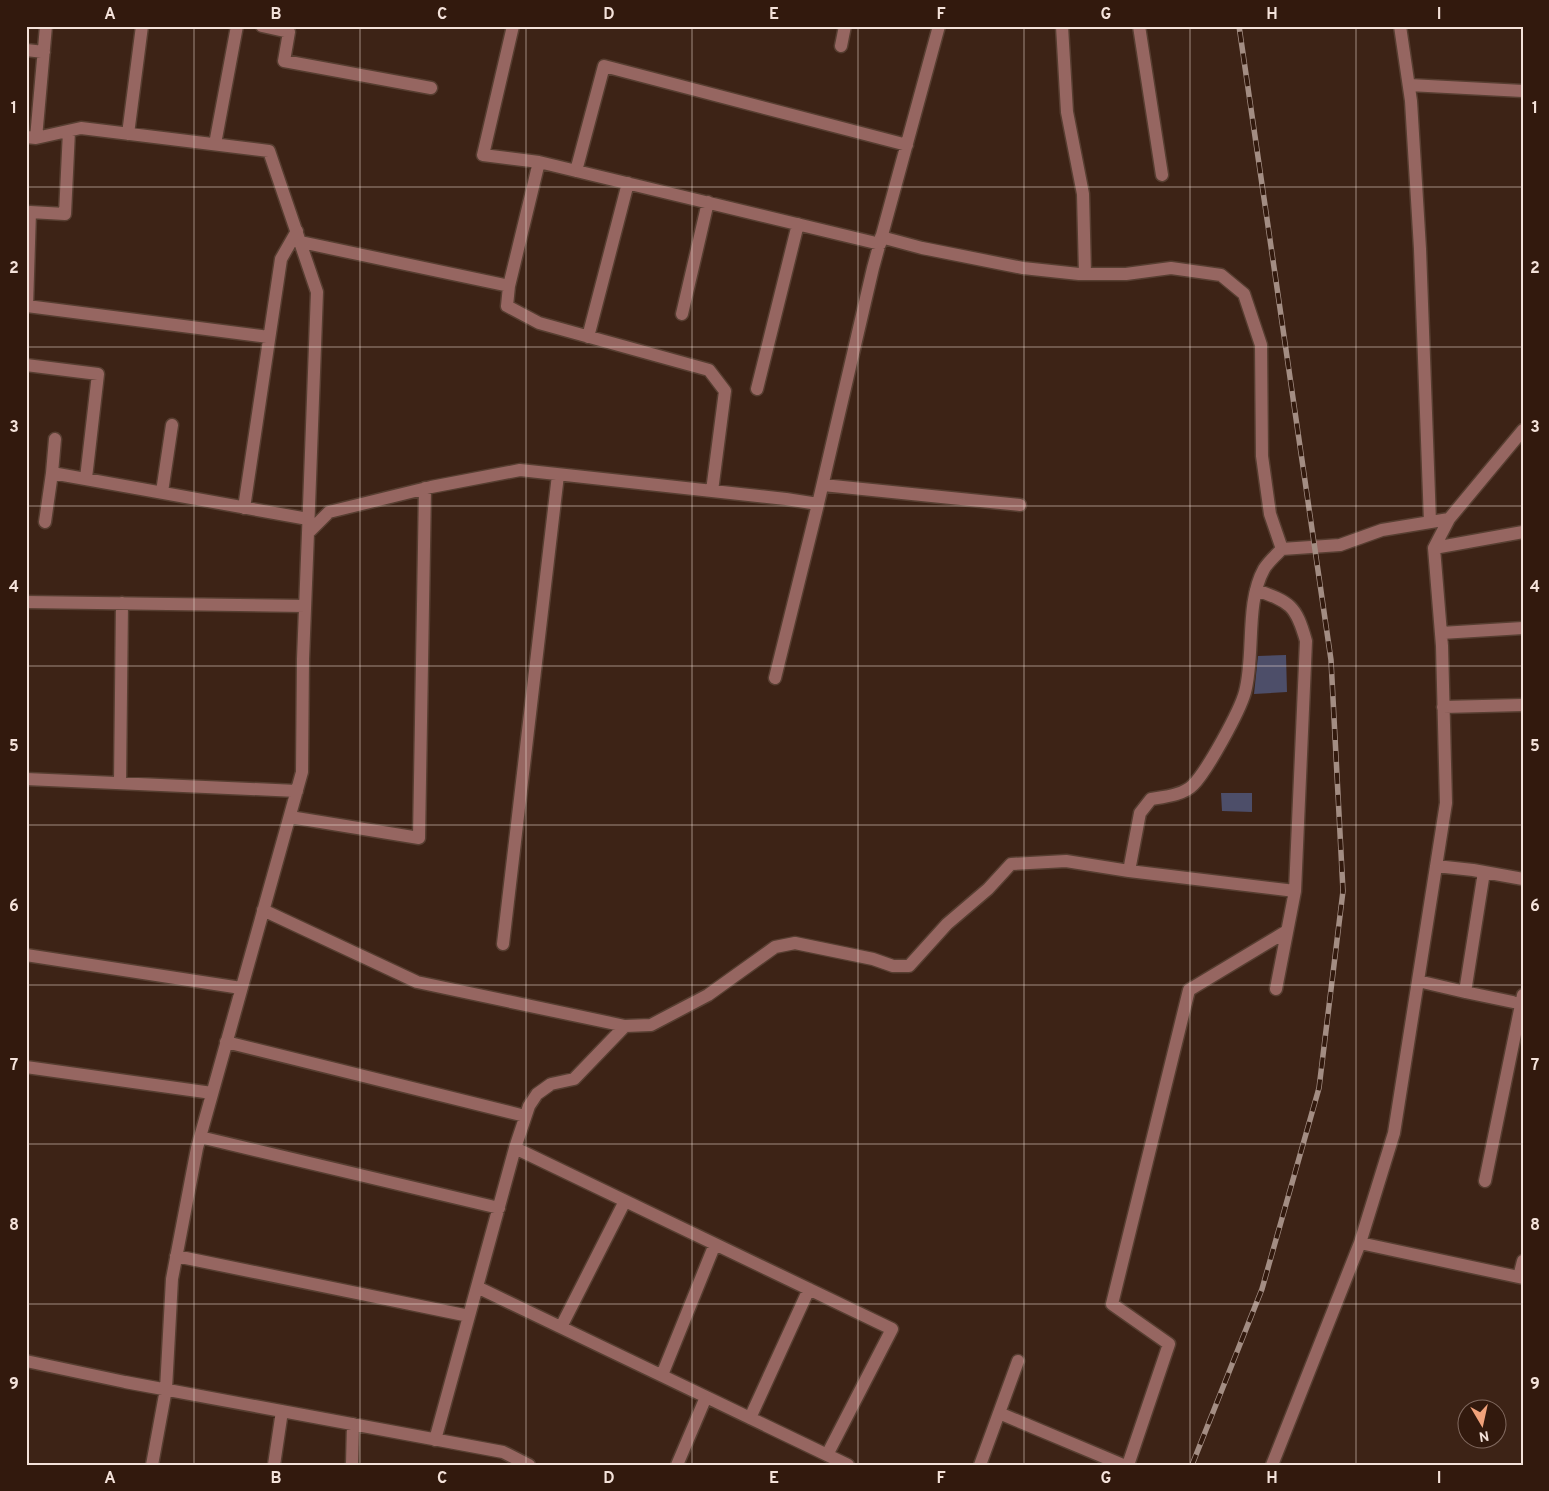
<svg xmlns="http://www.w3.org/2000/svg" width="1549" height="1491" viewBox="0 0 1549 1491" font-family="Overpass,sans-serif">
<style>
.building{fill:#4d4e69}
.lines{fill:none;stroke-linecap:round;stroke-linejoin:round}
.minor-casing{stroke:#573e31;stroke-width:15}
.minor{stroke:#966661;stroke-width:12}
.rail-casing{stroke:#a38d83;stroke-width:5.5}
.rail{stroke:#32190d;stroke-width:4;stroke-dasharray:11;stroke-linecap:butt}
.grid{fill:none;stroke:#f4e2da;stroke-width:1;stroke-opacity:0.55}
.neatline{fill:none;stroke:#f4e2da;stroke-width:2}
.grid-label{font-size:16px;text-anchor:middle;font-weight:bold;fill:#f4e2da}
</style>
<rect width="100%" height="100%" fill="#3d2316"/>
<path class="building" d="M1286 655 1287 692 1254 694 1258 656Z
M1221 793H1252V812L1222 811Z"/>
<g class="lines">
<g class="minor-casing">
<path id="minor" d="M262 26 289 32 284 61 431 88
M513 26 483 155 539 162 880 244
M1062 26 1067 112 1083 194 1085 274
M1139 26 1162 175
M1400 26 1411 101 1420 249 1430 522
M841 46 845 26
M26 50 44 52
M1409 85 1523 91
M69 131 65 214 30 212 27 306 269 337
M128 134 142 26
M26 137 36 138 81 128 269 151 317 292 308 533
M36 138 46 26
M215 144 237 26
M539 162 509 286 507 306 539 323 709 370 725 391 712 491
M576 171 604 66 907 145
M881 237 922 248 1023 268 1079 274H1126L1171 268 1221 275 1244 294 1261 345 1262 456 1270 514 1282 549 1340 545 1382 530 1449 519
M301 242 509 286
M682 314 708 202
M588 337 628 183
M26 365 98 374 86 478
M757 389 798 224
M52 473 55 439
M823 485 1020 505
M162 492 172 425
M244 508 281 259 297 231
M45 522 52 473 308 519
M1434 548 1523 532
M1256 590C1290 602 1296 605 1306 641L1295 891 1276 989
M26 602 305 606
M1441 633 1523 628
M775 678 818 504
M1443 707 1523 705
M26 779 297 791
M120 783 122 603
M290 817 419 838 425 488
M1436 866 1473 870 1523 879
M1129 871 1295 891
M1484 872 1465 992 1513 1002
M263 910 417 982 625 1026 651 1025 708 995 775 947 795 943 873 959 893 966H909L947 924 988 889 1011 864 1066 861 1129 871 1140 813 1151 799C1163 797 1184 795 1193 785 1207 771 1240 711 1245 692 1255 655 1245 603 1264 569 1268 562 1276 555 1282 549
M503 944 558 475
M26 955 241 988
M1418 981 1465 992
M226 1042 525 1116
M26 1067 212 1093
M200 1137 499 1208
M515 1148 892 1329 827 1455
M1485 1181 1523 995
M1360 1243 1523 1278
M176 1256 469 1316
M1519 1277 1523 1261
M477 1287 848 1465
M561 1327 625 1201
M26 1361 125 1382 503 1452 529 1465
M662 1375 715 1244
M999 1413 1123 1465
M750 1418 809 1289
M435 1440 515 1148 529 1106 537 1094 551 1084 574 1079 625 1026
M152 1465 166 1389 172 1279 197 1148 302 772 303 659 308 533 329 512 431 487 520 470 786 499 818 504 873 268 939 26
M274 1465 282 1411
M352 1465 353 1424
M677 1465 706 1397
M980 1465 1018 1361
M1128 1465 1169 1344 1112 1304 1189 990 1287 931
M1272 1465 1360 1243 1394 1133 1446 803 1442 646 1434 548 1449 519 1523 430"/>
</g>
<use href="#minor" class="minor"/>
<g class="rail-casing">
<path id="rail" d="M1192 1465 1262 1289 1319 1088 1343 891 1331 660 1239 26"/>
</g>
<use href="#rail" class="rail"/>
</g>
<path class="grid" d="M194 26V1465M360 26V1465M526 26V1465M692 26V1465M858 26V1465M1024 26V1465M1190 26V1465M1356 26V1465M26 187H1523M26 347H1523M26 506H1523M26 666H1523M26 825H1523M26 985H1523M26 1144H1523M26 1304H1523"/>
<rect width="1549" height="1491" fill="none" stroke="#32190d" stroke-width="55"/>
<g transform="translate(1482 1424) rotate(171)"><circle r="24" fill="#32190d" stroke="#80695f"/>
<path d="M0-4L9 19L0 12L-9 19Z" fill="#f1a27b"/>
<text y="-8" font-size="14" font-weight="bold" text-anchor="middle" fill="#f4e2da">N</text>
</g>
<rect x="28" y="28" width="1494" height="1436" class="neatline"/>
<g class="grid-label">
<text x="110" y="19">A</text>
<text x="276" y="19">B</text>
<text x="442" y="19">C</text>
<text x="609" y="19">D</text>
<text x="774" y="19">E</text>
<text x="941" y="19">F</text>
<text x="1106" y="19">G</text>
<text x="1272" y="19">H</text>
<text x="1439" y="19">I</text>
<text x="14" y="113">1</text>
<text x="1535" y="113">1</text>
<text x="14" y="273">2</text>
<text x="1535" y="273">2</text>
<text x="14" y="432">3</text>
<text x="1535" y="432">3</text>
<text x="14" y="592">4</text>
<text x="1535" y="592">4</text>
<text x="14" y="751">5</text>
<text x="1535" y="751">5</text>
<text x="14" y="911">6</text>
<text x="1535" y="911">6</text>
<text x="14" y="1070">7</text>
<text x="1535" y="1070">7</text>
<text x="14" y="1230">8</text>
<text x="1535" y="1230">8</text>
<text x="14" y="1389">9</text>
<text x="1535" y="1389">9</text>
<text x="110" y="1483">A</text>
<text x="276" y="1483">B</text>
<text x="442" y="1483">C</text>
<text x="609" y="1483">D</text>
<text x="774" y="1483">E</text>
<text x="941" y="1483">F</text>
<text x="1106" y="1483">G</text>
<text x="1272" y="1483">H</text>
<text x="1439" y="1483">I</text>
</g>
</svg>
